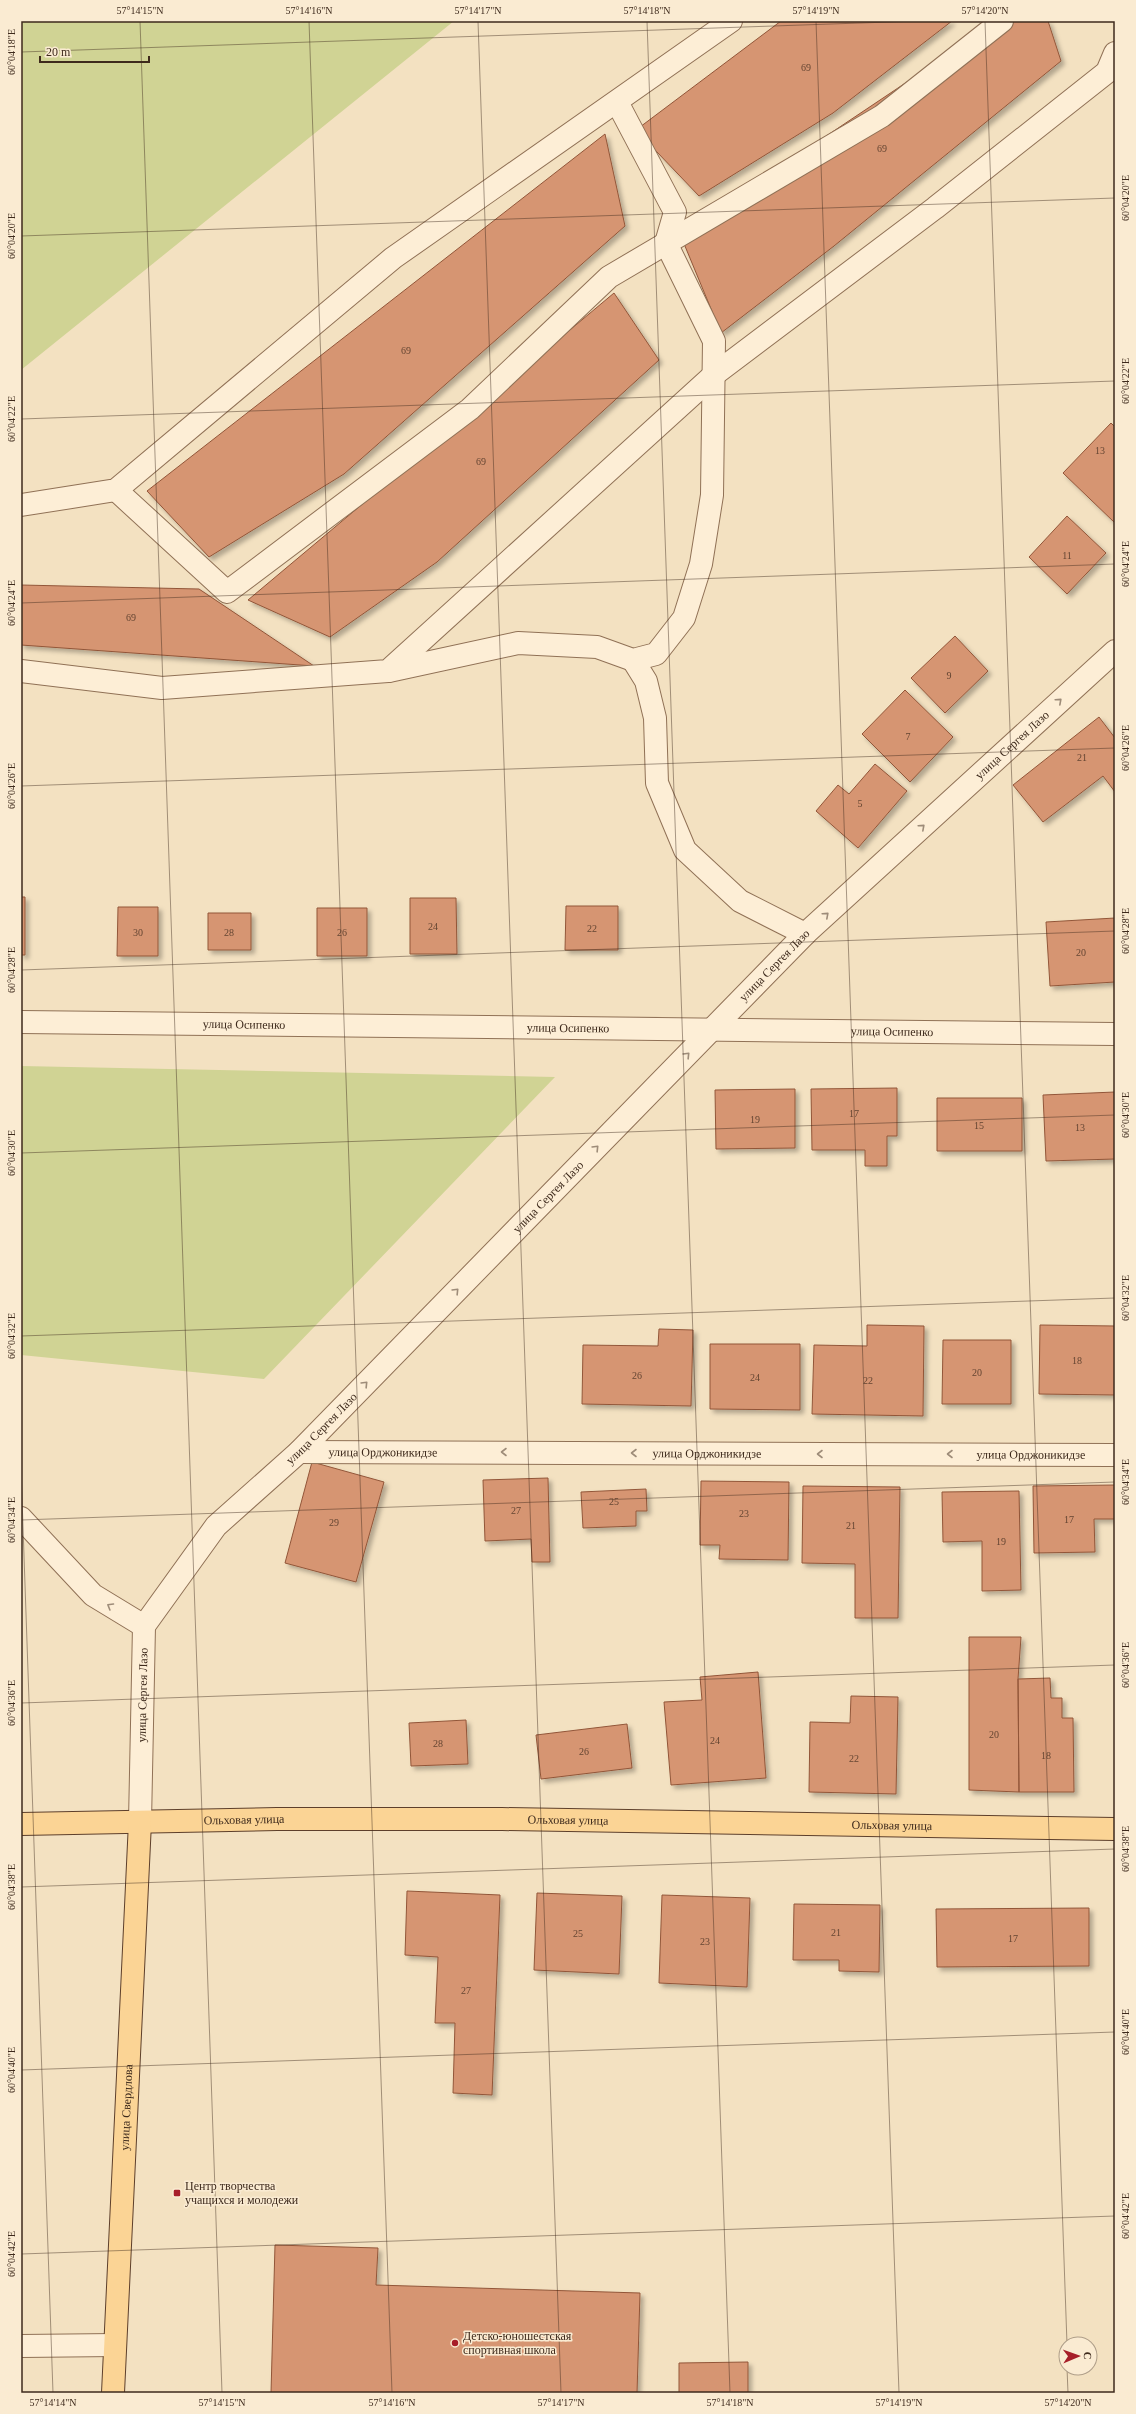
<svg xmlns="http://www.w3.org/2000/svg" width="1136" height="2414" viewBox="0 0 1136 2414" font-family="Georgia,serif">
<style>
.green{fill:#d0d394}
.building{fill:#d69572;stroke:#925639;filter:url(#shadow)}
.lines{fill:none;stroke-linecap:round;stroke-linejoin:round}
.minor-casing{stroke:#907156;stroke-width:24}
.major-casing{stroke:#5d3f2b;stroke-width:24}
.minor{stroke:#fdeed6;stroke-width:22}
.major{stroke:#fbd495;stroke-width:22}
.oneway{stroke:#9e8c79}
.ticks{fill:none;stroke:#3e2a1c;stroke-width:1;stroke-opacity:0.45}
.poi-dot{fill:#a71e29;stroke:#faebd2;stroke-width:1.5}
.labels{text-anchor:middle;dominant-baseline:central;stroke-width:3;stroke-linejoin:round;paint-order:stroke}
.number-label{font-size:10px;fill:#644532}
.street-label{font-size:12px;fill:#3e2a1c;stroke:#faebd2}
.poi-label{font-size:12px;fill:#3e2a1c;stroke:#faebd2;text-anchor:start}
.neatline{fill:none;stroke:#3e2a1c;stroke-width:1.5}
.ticks-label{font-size:10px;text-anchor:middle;fill:#3e2a1c}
</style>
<defs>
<filter id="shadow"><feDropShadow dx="3.5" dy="3.5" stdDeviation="2" flood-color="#0004"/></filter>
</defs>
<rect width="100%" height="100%" fill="#f3e1c1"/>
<path class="green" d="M21 21H454L21 370Z
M21 1066 555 1077 264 1379 21 1355Z"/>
<path class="building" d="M781 21H952L833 113 699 196 636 130Z
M998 21H1048L1061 61 834 246 721 333 680 234Z
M605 134 625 226 344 474 209 557 147 491Z
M614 293 659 360 437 562 330 637 248 600Z
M1111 423 1115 427V523L1063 473Z
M1067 516 1106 553 1067 594 1029 557Z
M21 585 199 589 314 666 21 645Z
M955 636 988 671 945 713 911 678Z
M905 690 953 737 910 782 862 734Z
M1099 717 1115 738V792L1103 776 1043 822 1013 785Z
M875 764 907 791 858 848 816 811 838 785 849 794Z
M21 897H25V955H21Z
M410 898H456L457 954H410Z
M566 906H618V950H565Z
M118 907H158V956H117Z
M317 908H367V956H317Z
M208 913H251V950H208Z
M1115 918V982L1050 986 1046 922Z
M897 1088V1136H887V1166H865V1150H812L811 1089Z
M795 1089V1148L716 1149 715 1090Z
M1115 1092V1159L1046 1161 1043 1095Z
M937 1098H1022V1151H937Z
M867 1325 924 1326 923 1416 812 1414 814 1345 867 1346Z
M1040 1325 1115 1326V1395L1039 1394Z
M659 1329 693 1330 691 1406 582 1404 583 1345 658 1346Z
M943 1340H1011V1404H942Z
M710 1344H800V1410L710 1409Z
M312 1462 384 1482 356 1582 285 1563Z
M548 1478 550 1562H532L531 1539 485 1541 483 1480Z
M701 1481 789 1482 788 1560 719 1559 720 1545H700Z
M1115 1485V1519H1094L1095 1552 1034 1553 1033 1486Z
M803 1486 900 1487 898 1618H855V1564L802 1563Z
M646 1489 647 1511H636V1526L583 1528 581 1492Z
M1019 1491 1021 1590 982 1591V1541L943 1542 942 1492Z
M969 1637H1021L1018 1679 1019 1792 969 1790Z
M758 1672 766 1778 671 1785 664 1702 702 1700 700 1677Z
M1050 1678 1051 1698H1062V1718H1073L1074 1792H1019L1018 1679Z
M851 1696 898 1697 896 1794 809 1792 810 1722 850 1723Z
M466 1720 468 1764 411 1766 409 1723Z
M627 1724 632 1768 541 1779 536 1735Z
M407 1891 500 1895 492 2095 453 2093 455 2023H435L438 1957 405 1955Z
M537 1893 622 1896 619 1974 534 1970Z
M662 1895 750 1898 747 1987 659 1983Z
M794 1904 880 1905 879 1972 839 1971V1960H793Z
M1089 1908V1966L937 1967 936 1909Z
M275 2245 378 2248 376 2285 640 2293 637 2393H271Z
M748 2362V2393H679V2363Z"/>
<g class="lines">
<g class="minor-casing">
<g id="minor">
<path d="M116 490 227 592 470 409 609 277 882 116 1002 21"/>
<path d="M21 505 116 490 393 258 731 21"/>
<path d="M633 660 646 681 655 718 657 783 685 850 740 901 805 934"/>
<path d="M21 671 162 688 388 671 715 374 935 208 1107 72 1115 53"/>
<path d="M389 671 518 643 597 647 633 660 656 654 684 618 701 564 712 495 714 341 666 243 675 212 617 102"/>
<path id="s1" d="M21 1022 1115 1034"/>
<path id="s2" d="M299 1452 1115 1455"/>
<path d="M21 1518 93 1595 144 1626"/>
<path id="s3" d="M140 1822 144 1626 216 1526 299 1452 805 934 1115 651"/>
<path d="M21 2346 115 2345"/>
</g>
</g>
<g class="major-casing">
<g id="major">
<path id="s4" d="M21 1824 277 1819H502L1115 1829"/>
<path id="s5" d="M113 2393 140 1822"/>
</g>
</g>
<use href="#minor" class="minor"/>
<use href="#major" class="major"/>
</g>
<defs><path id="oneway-chevron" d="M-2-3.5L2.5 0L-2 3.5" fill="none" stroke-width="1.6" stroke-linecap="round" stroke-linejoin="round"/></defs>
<g class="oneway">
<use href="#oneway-chevron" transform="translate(1059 701) rotate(-42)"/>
<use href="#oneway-chevron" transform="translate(922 827) rotate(-42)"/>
<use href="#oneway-chevron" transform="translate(826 915) rotate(-42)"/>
<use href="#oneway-chevron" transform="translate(687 1055) rotate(-46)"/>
<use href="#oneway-chevron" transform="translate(596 1148) rotate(-46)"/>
<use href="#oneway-chevron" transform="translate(456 1291) rotate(-46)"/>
<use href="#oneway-chevron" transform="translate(365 1384) rotate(-46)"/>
<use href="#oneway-chevron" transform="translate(504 1452) rotate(-180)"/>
<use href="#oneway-chevron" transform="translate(634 1453) rotate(-180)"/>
<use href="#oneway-chevron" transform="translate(820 1454) rotate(-180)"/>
<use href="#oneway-chevron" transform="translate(950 1454) rotate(-180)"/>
<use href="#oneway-chevron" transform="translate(110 1606) rotate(-149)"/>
</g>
<path class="ticks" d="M140 21 222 2393M309 21 392 2393M478 21 561 2393M647 21 730 2393M816 21 899 2393M985 21 1067 2344M21 52 918 21M21 236 1115 198M21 419 1115 381M21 603 1115 564M21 786 1115 748M21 970 1115 931M21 1153 1115 1115M21 1336 1115 1298M21 1469 53 2393M21 1520 1115 1482M21 1703 1115 1665M21 1887 1115 1849M21 2070 1115 2032M21 2254 1115 2216M1067 2368 1068 2393"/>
<g class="poi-dot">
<rect x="173" y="2189" width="8" height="8" rx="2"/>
<circle cx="455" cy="2343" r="4"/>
</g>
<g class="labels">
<g class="number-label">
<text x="806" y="67">69</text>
<text x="882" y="148">69</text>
<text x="406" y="350">69</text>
<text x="1100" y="450">13</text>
<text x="481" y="461">69</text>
<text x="1067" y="555">11</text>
<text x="131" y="617">69</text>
<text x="949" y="675">9</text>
<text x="908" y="736">7</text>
<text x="1082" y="757">21</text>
<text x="860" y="803">5</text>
<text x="433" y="926">24</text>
<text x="592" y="928">22</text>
<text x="138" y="932">30</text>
<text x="229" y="932">28</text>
<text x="342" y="932">26</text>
<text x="1081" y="952">20</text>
<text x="854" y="1113">17</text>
<text x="755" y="1119">19</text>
<text x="979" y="1125">15</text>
<text x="1080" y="1127">13</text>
<text x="1077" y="1360">18</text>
<text x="977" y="1372">20</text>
<text x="637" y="1375">26</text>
<text x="755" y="1377">24</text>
<text x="868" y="1380">22</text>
<text x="614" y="1501">25</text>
<text x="516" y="1510">27</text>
<text x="744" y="1513">23</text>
<text x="1069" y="1519">17</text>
<text x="334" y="1522">29</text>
<text x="851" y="1525">21</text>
<text x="1001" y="1541">19</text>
<text x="994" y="1734">20</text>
<text x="715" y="1740">24</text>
<text x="438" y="1743">28</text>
<text x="584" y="1751">26</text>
<text x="1046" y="1755">18</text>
<text x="854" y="1758">22</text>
<text x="836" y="1932">21</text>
<text x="578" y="1933">25</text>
<text x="1013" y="1938">17</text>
<text x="705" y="1941">23</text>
<text x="466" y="1990">27</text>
</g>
<g class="street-label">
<text stroke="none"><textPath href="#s3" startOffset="1435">улица Сергея Лазо</textPath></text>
<text stroke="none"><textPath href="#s3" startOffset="1111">улица Сергея Лазо</textPath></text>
<text stroke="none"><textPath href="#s1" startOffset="223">улица Осипенко</textPath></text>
<text stroke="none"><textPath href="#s1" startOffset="547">улица Осипенко</textPath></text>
<text stroke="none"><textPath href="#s1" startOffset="871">улица Осипенко</textPath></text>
<text stroke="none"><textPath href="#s3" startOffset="787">улица Сергея Лазо</textPath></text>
<text stroke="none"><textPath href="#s3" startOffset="463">улица Сергея Лазо</textPath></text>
<text stroke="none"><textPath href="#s2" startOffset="84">улица Орджоникидзе</textPath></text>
<text stroke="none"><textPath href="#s2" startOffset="408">улица Орджоникидзе</textPath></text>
<text stroke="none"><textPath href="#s2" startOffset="732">улица Орджоникидзе</textPath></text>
<text stroke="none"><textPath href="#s3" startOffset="127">улица Сергея Лазо</textPath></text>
<text stroke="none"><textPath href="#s4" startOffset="223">Ольховая улица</textPath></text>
<text stroke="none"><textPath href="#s4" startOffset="547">Ольховая улица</textPath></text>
<text stroke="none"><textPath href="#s4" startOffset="871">Ольховая улица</textPath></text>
<text stroke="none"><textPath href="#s5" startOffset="286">улица Свердлова</textPath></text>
</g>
<g class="poi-label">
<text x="185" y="2186">Центр творчества<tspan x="185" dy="14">учащихся и молодежи</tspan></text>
<text x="463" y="2336">Детско-юношестская<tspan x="463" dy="14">спортивная школа</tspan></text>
</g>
</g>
<rect width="1136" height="2414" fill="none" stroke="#faebd2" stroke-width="44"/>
<g transform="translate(1078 2356) rotate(88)"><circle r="19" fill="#faebd2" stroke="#af9e89"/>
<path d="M0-3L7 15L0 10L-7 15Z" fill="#a71e29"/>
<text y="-6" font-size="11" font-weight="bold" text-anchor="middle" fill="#3e2a1c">С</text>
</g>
<path d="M40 56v6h109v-6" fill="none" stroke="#3e2a1c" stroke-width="2"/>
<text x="46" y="56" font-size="12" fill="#3e2a1c" stroke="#faebd2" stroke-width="3" paint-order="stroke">20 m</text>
<rect x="22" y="22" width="1092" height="2370" class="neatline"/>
<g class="ticks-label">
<text x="140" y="14">57°14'15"N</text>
<text x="309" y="14">57°14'16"N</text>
<text x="478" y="14">57°14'17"N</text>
<text x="647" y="14">57°14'18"N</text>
<text x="816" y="14">57°14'19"N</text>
<text x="985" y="14">57°14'20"N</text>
<text transform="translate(11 52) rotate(-90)" y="4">60°04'18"E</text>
<text transform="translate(1125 198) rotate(-90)" y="4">60°04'20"E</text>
<text transform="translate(11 236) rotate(-90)" y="4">60°04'20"E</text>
<text transform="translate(1125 381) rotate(-90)" y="4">60°04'22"E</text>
<text transform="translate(11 419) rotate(-90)" y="4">60°04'22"E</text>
<text transform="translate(1125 564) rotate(-90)" y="4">60°04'24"E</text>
<text transform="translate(11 603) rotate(-90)" y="4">60°04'24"E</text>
<text transform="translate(1125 748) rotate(-90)" y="4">60°04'26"E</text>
<text transform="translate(11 786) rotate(-90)" y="4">60°04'26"E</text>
<text transform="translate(1125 931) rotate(-90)" y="4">60°04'28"E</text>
<text transform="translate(11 970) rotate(-90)" y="4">60°04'28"E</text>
<text transform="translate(1125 1115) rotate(-90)" y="4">60°04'30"E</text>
<text transform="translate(11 1153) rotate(-90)" y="4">60°04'30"E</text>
<text transform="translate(1125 1298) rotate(-90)" y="4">60°04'32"E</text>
<text transform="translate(11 1336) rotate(-90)" y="4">60°04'32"E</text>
<text transform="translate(1125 1482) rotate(-90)" y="4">60°04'34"E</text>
<text transform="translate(11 1520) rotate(-90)" y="4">60°04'34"E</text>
<text transform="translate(1125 1665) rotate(-90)" y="4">60°04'36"E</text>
<text transform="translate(11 1703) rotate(-90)" y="4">60°04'36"E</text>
<text transform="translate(1125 1849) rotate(-90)" y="4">60°04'38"E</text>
<text transform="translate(11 1887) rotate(-90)" y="4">60°04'38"E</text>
<text transform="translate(1125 2032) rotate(-90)" y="4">60°04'40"E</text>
<text transform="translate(11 2070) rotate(-90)" y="4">60°04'40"E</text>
<text transform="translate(1125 2216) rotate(-90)" y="4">60°04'42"E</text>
<text transform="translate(11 2254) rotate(-90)" y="4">60°04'42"E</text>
<text x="53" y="2406">57°14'14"N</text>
<text x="222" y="2406">57°14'15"N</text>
<text x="392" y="2406">57°14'16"N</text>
<text x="561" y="2406">57°14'17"N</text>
<text x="730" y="2406">57°14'18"N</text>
<text x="899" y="2406">57°14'19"N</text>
<text x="1068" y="2406">57°14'20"N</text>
</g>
</svg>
